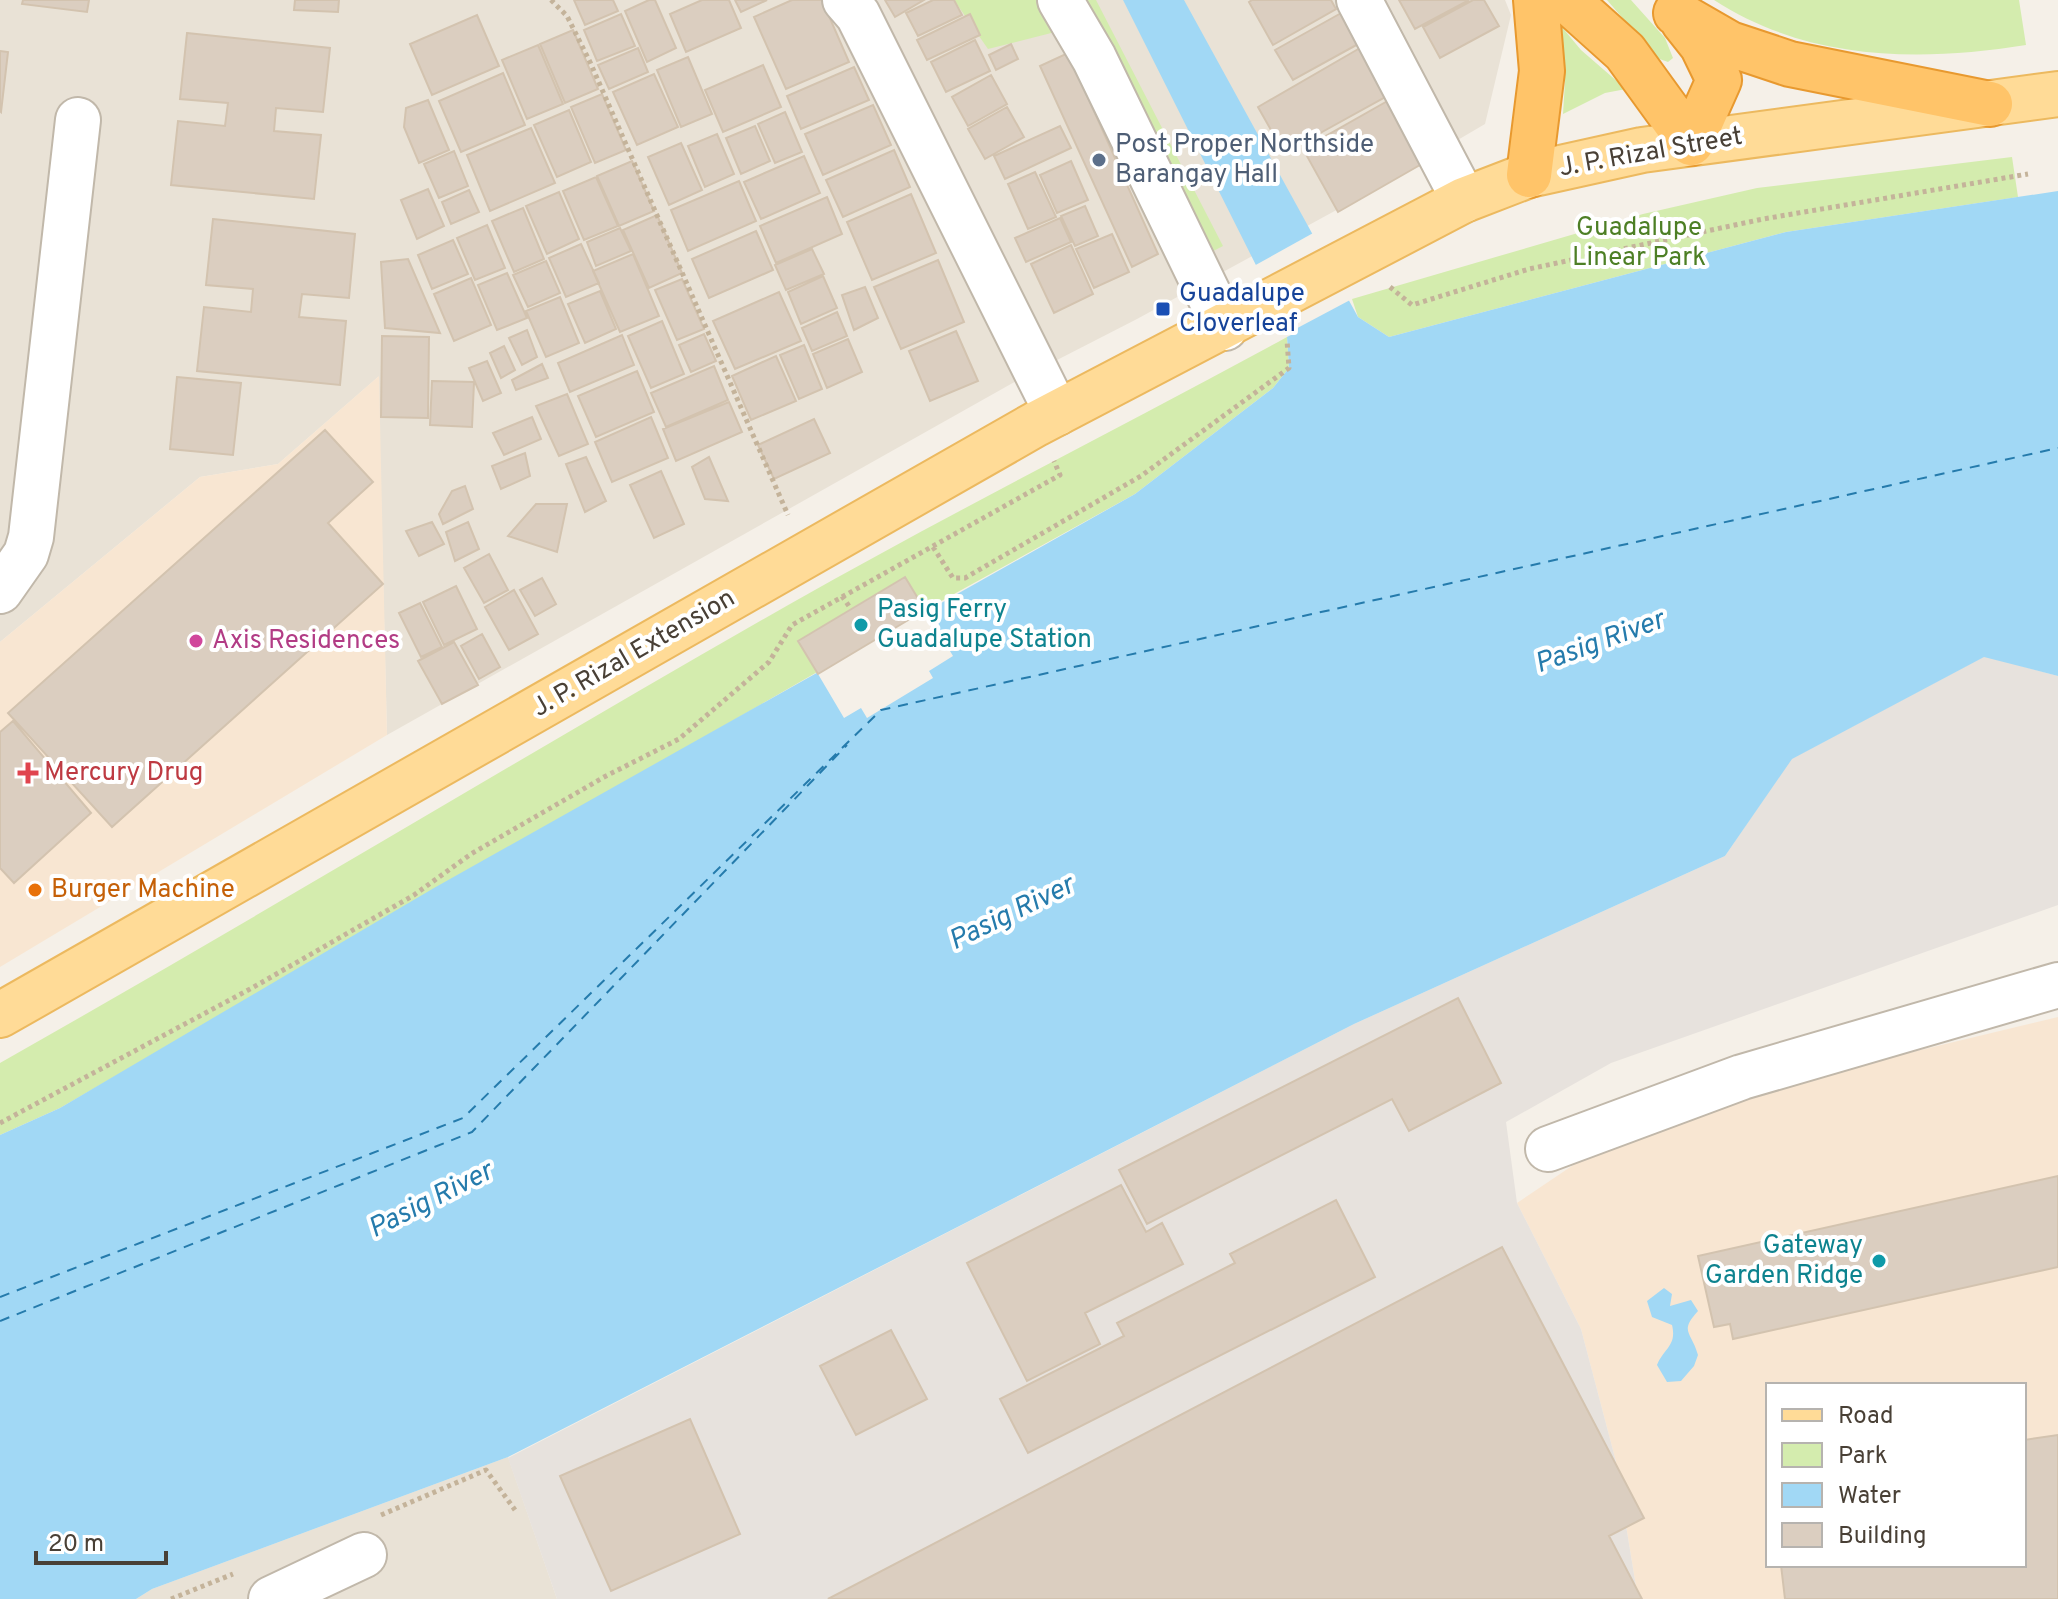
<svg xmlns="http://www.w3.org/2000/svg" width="2058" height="1599" viewBox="0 0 2058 1599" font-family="Overpass,sans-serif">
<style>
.residential{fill:#e9e2d6}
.commercial{fill:#f8e6d2;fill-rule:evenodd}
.industrial{fill:#e7e2dd}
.green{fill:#d4ecae}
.water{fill:#a1d8f5}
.pier{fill:#f5f0e8}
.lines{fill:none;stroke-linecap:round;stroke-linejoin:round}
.ferry{stroke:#257bac;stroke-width:2;stroke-dasharray:10 8;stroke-linecap:butt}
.building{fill:#dbcec0;stroke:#d3c3af;stroke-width:2}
.minor-casing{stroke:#c1b8aa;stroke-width:48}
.major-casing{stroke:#ecb95f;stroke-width:48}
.highway-casing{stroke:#e8992f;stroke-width:48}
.path{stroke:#c4b39a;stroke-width:5;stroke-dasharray:4 4;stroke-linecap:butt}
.minor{stroke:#fff;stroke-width:44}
.major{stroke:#ffdb97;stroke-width:44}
.highway{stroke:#ffc469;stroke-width:44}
.service-dot{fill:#5c6f8a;stroke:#fff;stroke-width:3}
.transit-dot{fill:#1a4fb4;stroke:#fff;stroke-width:3}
.culture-dot{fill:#0f9aa8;stroke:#fff;stroke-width:3}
.hotel-dot{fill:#d1479c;stroke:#fff;stroke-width:3}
.health-dot{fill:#e0444e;stroke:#fff;stroke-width:3}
.food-dot{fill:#e8710a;stroke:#fff;stroke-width:3}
.labels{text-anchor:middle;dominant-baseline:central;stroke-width:8;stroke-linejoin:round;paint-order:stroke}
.service-label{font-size:26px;fill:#4e5e75;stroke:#fff;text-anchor:start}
.street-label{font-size:26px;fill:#494036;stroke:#fff}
.park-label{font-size:26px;fill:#4d7f25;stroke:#fff}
.transit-label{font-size:26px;fill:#164399;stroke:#fff;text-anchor:start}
.culture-label{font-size:26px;fill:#0d838f;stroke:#fff;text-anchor:start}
.hotel-label{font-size:26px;fill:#b23c85;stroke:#fff;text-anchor:start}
.health-label{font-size:26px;fill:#be3a42;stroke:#fff;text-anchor:start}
.food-label{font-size:26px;fill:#c56008;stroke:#fff;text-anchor:start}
.water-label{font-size:28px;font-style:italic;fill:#257bac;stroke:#fff}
</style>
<rect width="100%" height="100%" fill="#f5f0e8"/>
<path class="residential" d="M0 0H1505L1511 15 1485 124 1364 195 1137 319 1020 379 387 735 378 377 278 464 200 477 0 642Z
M508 1457 557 1599H136L152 1589Z"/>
<path class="commercial" d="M379 376 387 735 0 967V642L200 477 278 464Z
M2058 1017V1599H1638L1615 1458 1581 1329 1517 1203 1646 1116ZM1768 1385H2024V1565H1768Z"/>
<path class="industrial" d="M1985 656 2058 676V905L1611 1063 1506 1122 1517 1203 1581 1329 1615 1458 1638 1599H557L508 1458 1354 1024 1725 856 1791 759Z"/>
<path class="green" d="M954 0H1096L1223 246 1173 272 1063 30 988 49Z
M1607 0H1631L1665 38 1673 58 1668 62 1657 58Z
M1714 0H2019L2026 45C1919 62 1808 61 1714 0Z
M1556 20 1581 50 1626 89 1605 93 1563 114 1565 82Z
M2012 157 2018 197 1786 232 1389 337 1358 317 1352 299 1643 214 1757 188Z
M1287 337 1289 368 1273 388 1135 494 925 610 60 1108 0 1135V1063C265 913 525 755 790 604 954 511 1122 427 1287 337Z"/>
<path class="water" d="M1123 0H1184L1358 317 1389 337 1786 232 2058 191V676L1984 657 1792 759 1725 856 1354 1024 508 1457 152 1589 136 1599H0V1135L60 1108 434 888 1135 494 1273 388 1289 368 1287 337 1291 335Z
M1664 1288 1672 1294 1670 1306 1691 1300 1698 1311C1679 1332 1691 1331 1698 1355L1694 1366 1681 1381 1667 1382 1657 1365C1664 1348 1677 1346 1672 1325L1652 1317 1647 1301Z"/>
<path class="pier" d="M1315 232 1352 299 1288 333 1252 267Z
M925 610 953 656 929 671 933 678 867 718 861 708 844 718 818 674Z"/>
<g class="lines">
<path class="ferry" d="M0 1297 463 1118 881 710 2058 448
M0 1321 472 1132 847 745"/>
</g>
<path class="building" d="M23 0H89L87 12 22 4Z
M295 0H339L338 12 294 10Z
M574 0H613L618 11 585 25Z
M649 0H655L676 48 647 62 625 11Z
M702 0H729L741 28 686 52 670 14Z
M735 0H767L741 12Z
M792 0H822L849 62 786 89 754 17Z
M885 0H924L895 17Z
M933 0H954L962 15 918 36 906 13Z
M1252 0H1331L1336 9 1273 45 1249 2Z
M1399 0H1469L1415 29Z
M1473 0H1484L1499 26 1440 58 1423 27Z
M1343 12 1360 43 1293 80 1275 50Z
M621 14 635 46 597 61 584 30Z
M970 14 980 35 927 60 917 40Z
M477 15 499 66 432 95 410 44Z
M573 30 598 89 565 103 540 44Z
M187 33 330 48 323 112 276 108 274 131 321 135 314 199 171 185 178 121 225 126 228 103 180 99Z
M975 40 990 71 946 92 931 62Z
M1011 44 1018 59 996 70 989 55Z
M538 45 563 104 527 119 502 60Z
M638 48 648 72 609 89 598 65Z
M1360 48 1387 96 1284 153 1258 107Z
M0 51 8 52 1 112 0 111Z
M1068 53 1158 254 1132 267 1040 66Z
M688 57 712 114 681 127 657 70Z
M763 65 781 107 723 132 705 90Z
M854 67 869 100 801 129 787 96Z
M503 73 525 125 461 152 439 101Z
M654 74 678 127 637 145 613 92Z
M991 75 1007 104 968 126 952 97Z
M602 94 626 150 595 163 571 107Z
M1391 99 1427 161 1338 212 1303 149Z
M428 100 449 150 419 163 404 127 406 108Z
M873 105 891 145 823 175 805 134Z
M1007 107 1024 137 985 159 968 129Z
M569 110 591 162 557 177 534 125Z
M785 112 802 152 775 163 758 124Z
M755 126 770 161 741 174 726 138Z
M1060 126 1071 148 1005 179 994 156Z
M531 128 555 183 490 211 467 155Z
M717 134 734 174 705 187 688 146Z
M681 143 702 190 669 205 648 157Z
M894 150 910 187 843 217 826 180Z
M454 151 468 186 439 198 424 164Z
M804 156 820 193 761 219 744 182Z
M632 161 654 211 619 226 597 176Z
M1071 161 1088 200 1057 213 1040 175Z
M1035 172 1056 217 1028 229 1008 184Z
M596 177 618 226 584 240 563 191Z
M739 181 756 221 688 251 671 210Z
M428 189 444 226 417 239 401 200Z
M469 190 479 212 451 224 442 202Z
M559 192 579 239 547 254 526 206Z
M911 194 936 253 872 280 847 222Z
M827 197 842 234 776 263 760 226Z
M1085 206 1098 236 1075 246 1061 216Z
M523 208 544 259 514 272 492 221Z
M657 215 682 273 649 288 623 230Z
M1060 218 1071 242 1026 262 1015 238Z
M213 219 355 234 349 298 302 294 299 317 346 321 340 385 197 371 204 307 251 312 253 289 206 285Z
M487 225 505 268 475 280 457 238Z
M620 228 631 251 596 266 587 242Z
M756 231 773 270 709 298 692 259Z
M1112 234 1129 272 1094 288 1076 249Z
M453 240 468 274 432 289 418 255Z
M581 244 599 283 566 297 549 258Z
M1071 245 1093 294 1054 313 1031 264Z
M812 249 824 274 786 290 775 265Z
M633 254 659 316 620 332 593 271Z
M408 259 440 333 385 328 381 262Z
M938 260 964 322 901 349 874 287Z
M546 261 560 293 528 307 513 275Z
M507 273 527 318 497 330 478 285Z
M823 276 837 308 801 324 788 292Z
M471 278 491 325 454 341 434 294Z
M682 279 704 329 677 340 655 290Z
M865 287 878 318 854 330 842 295Z
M600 291 616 329 585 343 568 304Z
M779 292 801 341 735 369 713 321Z
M560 297 579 343 546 357 526 311Z
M837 312 847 336 812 351 802 328Z
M662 321 684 374 651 388 628 336Z
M527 330 537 357 522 365 509 338Z
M956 331 978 381 930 401 909 351Z
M704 334 716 361 691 372 679 345Z
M622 335 634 365 570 392 558 363Z
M382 336 429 337 428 418 381 417Z
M848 339 862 372 827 388 813 354Z
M804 345 822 389 799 399 780 355Z
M504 346 515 370 501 378 490 353Z
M776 356 796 401 751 420 732 376Z
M487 361 501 393 483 401 469 368Z
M542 364 548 378 516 390 512 380Z
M714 366 728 400 666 427 651 393Z
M637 371 654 412 596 437 578 396Z
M177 377 241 383 233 455 170 449Z
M432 381 474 382 472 427 430 425Z
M567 394 588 444 559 456 536 406Z
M729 402 742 432 676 461 663 429Z
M532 417 541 439 504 455 493 433Z
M651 417 668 458 612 482 595 442Z
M814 419 830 453 774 479 758 445Z
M325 430 373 482 328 523 383 584 112 827 8 713Z
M525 453 530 476 501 489 492 466Z
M586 457 606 501 585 512 566 464Z
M709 457 728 501 705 499 692 467Z
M661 471 684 524 654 538 630 485Z
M465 486 473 509 443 524 439 514 452 491Z
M536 504H567L557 552 508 536Z
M432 522 444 544 419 556 406 531Z
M468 522 479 549 455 561 446 532Z
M489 554 508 590 484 603 464 568Z
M905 577 925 610 818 674 798 641Z
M542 578 556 604 535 616 520 590Z
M456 586 477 629 444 645 423 602Z
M514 590 538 634 509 650 485 607Z
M420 603 442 647 421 657 399 613Z
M482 634 500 667 479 679 461 646Z
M454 642 478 685 442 704 418 661Z
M13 721 91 813 14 883 0 868V732Z
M1458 998 1501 1083 1409 1131 1392 1099 1147 1224 1119 1170Z
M2058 1176V1267L1733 1339 1730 1324 1714 1327 1698 1256Z
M1121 1185 1146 1232 1162 1223 1183 1264 1085 1313 1100 1344 1027 1381 967 1263Z
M1336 1200 1375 1277 1028 1453 1000 1399 1124 1336 1117 1323 1235 1263 1230 1254Z
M1502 1247 1644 1518 1609 1536 1642 1599H828Z
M891 1330 927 1399 856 1435 820 1366Z
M690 1419 740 1534 611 1591 560 1476Z
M2058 1435V1599H1785L1781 1565H2024V1440Z"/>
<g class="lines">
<g class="minor-casing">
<path id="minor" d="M845 0 858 15 1057 413
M1060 0 1094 58 1225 328
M1359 0 1464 200
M0 591 26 554 31 537 78 120
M1548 1149 1742 1077 2058 985
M271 1599 364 1555"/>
</g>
<g class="major-casing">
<path id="major" d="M0 1015 1036 424 1464 200 1529 175 1642 150 2058 94"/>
</g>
<g class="highway-casing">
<path id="highway" d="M1567 0 1625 52 1691 143
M1676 13 1730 44 1790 64 1990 104
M1683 21 1702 45 1719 80 1691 143
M1529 175 1542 71 1536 0"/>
</g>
<path class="path" d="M551 0 567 16 590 62 788 515
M1390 287 1412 305 1529 269 1763 219 2028 174
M933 547 953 578H965L1141 476 1289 368 1287 340
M842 596 851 609
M0 1123 252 988 414 895 471 854 604 777 679 739 769 662 792 625 1060 475 1054 461
M381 1515 486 1470 515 1510
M171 1599 233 1574"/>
<use href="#minor" class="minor"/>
<use href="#major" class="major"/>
<use href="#highway" class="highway"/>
</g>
<circle class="service-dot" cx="1099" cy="160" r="8"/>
<rect class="transit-dot" x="1155" y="301" width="16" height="16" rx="4"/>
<g class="culture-dot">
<circle cx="861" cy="625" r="8"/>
<circle cx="1879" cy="1261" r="8"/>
</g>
<circle class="hotel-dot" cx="196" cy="641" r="8"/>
<path class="health-dot" d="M24 761h8v8h8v8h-8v8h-8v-8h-8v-8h8z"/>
<circle class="food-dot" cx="35" cy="890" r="8"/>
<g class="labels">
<g class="service-label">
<text x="1115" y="145">Post Proper Northside<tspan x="1115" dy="30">Barangay Hall</tspan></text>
</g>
<g class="street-label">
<text transform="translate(1651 153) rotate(-10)">J. P. Rizal Street</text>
<text transform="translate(634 654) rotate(-30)">J. P. Rizal Extension</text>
</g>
<g class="park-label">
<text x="1639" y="228">Guadalupe<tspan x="1639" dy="30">Linear Park</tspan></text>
</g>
<g class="transit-label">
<text x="1179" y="294">Guadalupe<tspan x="1179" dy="30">Cloverleaf</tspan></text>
</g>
<g class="culture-label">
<text x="877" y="610">Pasig Ferry<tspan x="877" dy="30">Guadalupe Station</tspan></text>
<text x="1863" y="1246" text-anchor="end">Gateway<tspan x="1863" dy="30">Garden Ridge</tspan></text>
</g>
<g class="hotel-label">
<text x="212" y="641">Axis Residences</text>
</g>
<g class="health-label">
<text x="44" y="773">Mercury Drug</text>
</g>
<g class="food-label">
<text x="51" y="890">Burger Machine</text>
</g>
<g class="water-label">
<text transform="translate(1600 643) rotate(-20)">Pasig River</text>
<text transform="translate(1012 914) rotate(-26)">Pasig River</text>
<text transform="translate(431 1201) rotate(-27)">Pasig River</text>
</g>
</g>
<rect x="1766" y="1383" width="260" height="184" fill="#ffffff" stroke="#b6b3af" stroke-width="2"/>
<rect x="1782" y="1409" width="40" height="12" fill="#ffdb97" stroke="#b6b3af" stroke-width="2"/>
<text x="1838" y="1423" font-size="24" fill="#494036">Road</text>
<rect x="1782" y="1443" width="40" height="24" fill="#d4ecae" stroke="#b6b3af" stroke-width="2"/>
<text x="1838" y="1463" font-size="24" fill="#494036">Park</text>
<rect x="1782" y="1483" width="40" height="24" fill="#a1d8f5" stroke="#b6b3af" stroke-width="2"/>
<text x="1838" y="1503" font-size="24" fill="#494036">Water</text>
<rect x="1782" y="1523" width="40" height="24" fill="#dbcec0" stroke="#b6b3af" stroke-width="2"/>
<text x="1838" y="1543" font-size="24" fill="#494036">Building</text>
<path d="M36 1551v12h130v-12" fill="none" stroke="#494036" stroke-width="4"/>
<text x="48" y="1551" font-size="24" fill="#494036" stroke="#ffffff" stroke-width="6" paint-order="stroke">20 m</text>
</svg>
